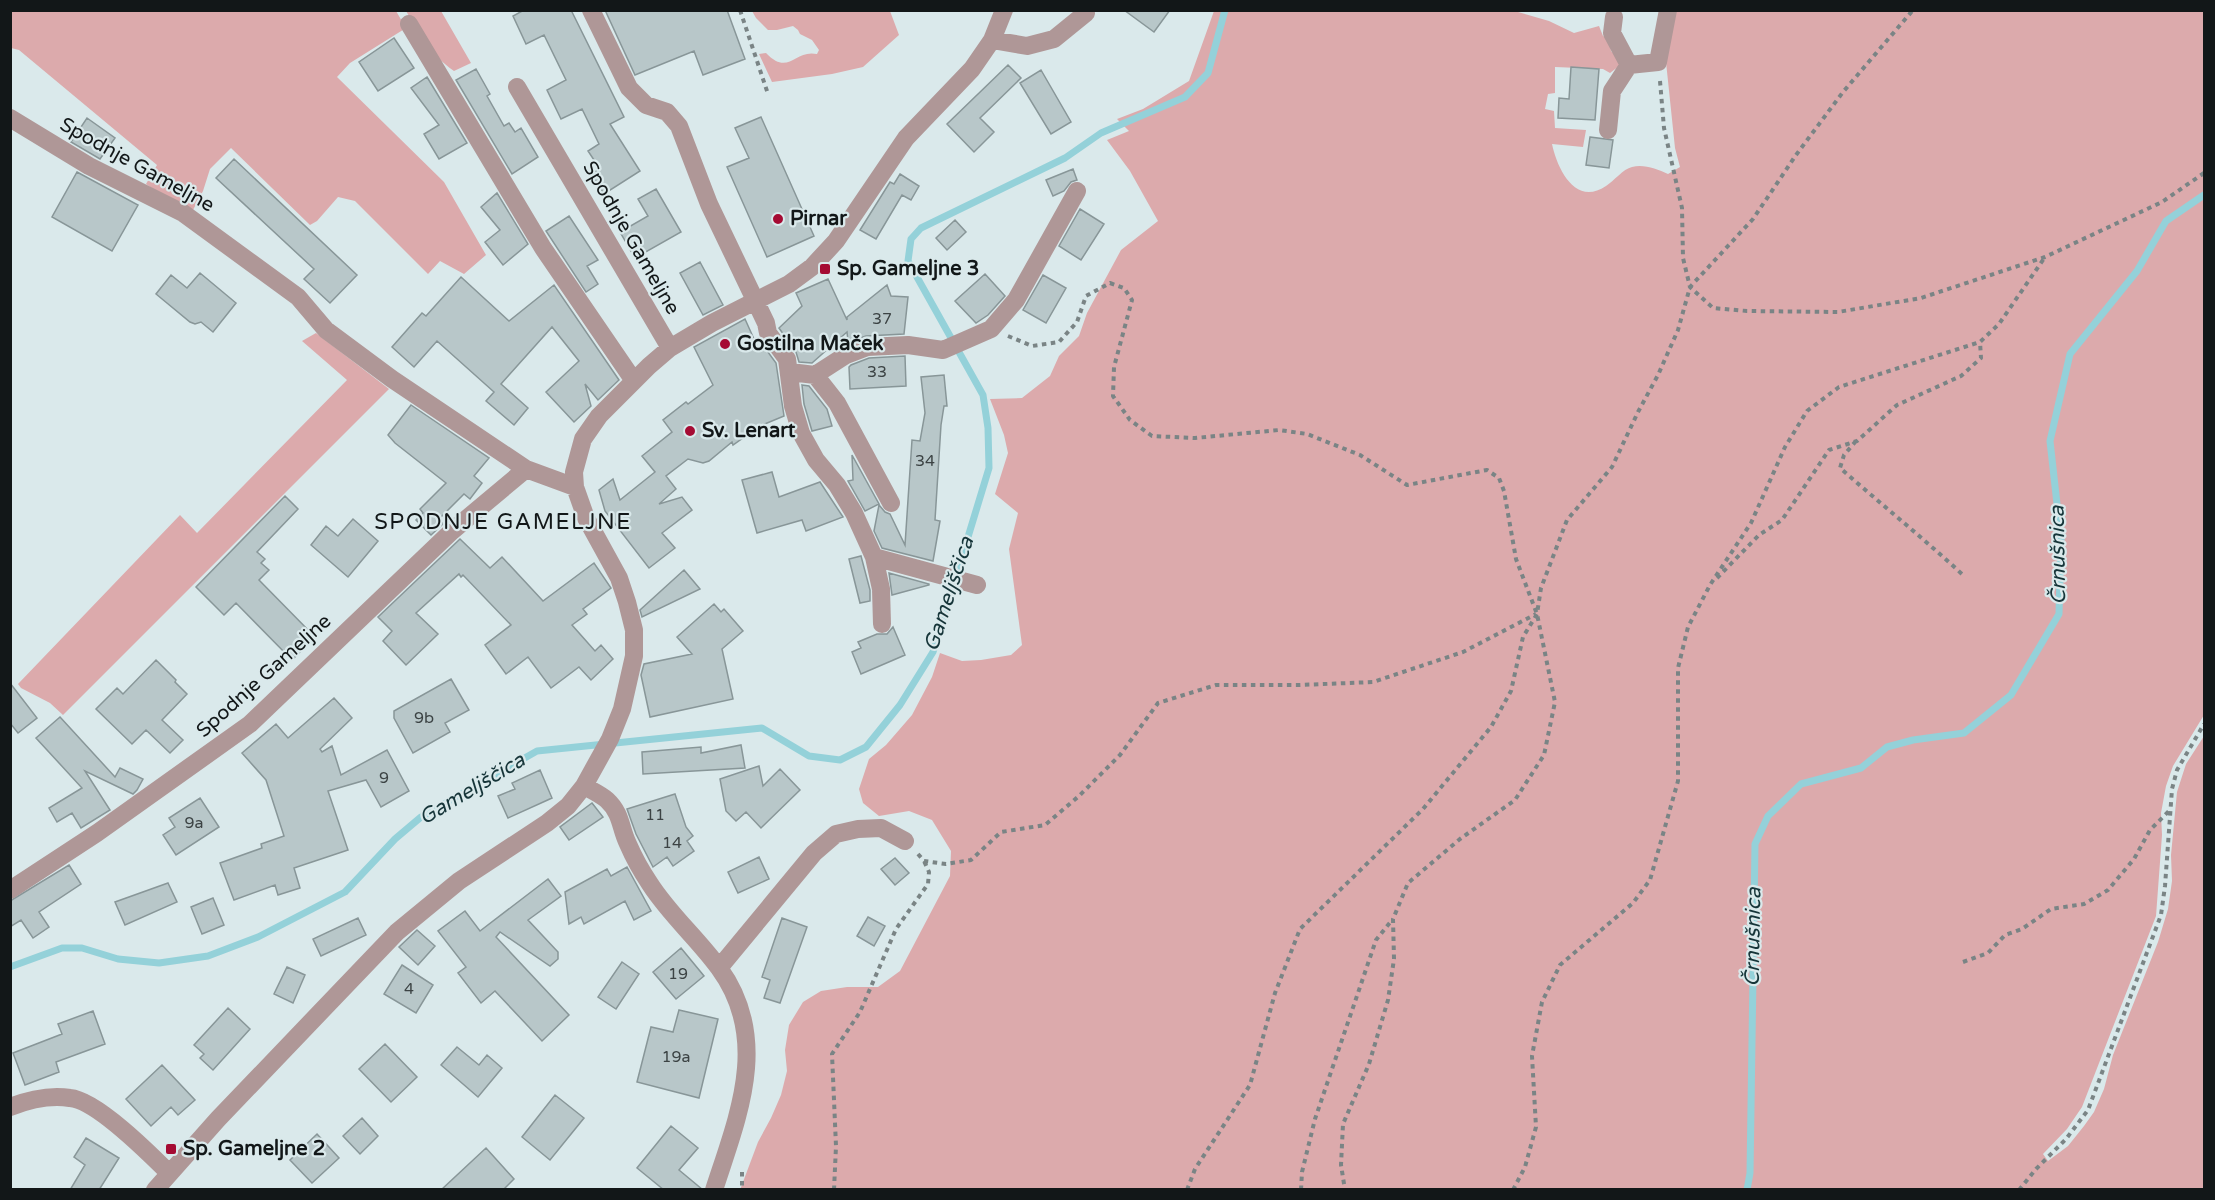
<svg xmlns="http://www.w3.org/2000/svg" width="2215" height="1200" viewBox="0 0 2215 1200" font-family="'Varela Round',sans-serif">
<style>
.green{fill:#dcaaac}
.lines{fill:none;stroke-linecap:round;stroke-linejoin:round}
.stream{stroke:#94d1d9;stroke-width:7}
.building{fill:#b8c7c9;stroke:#889698;stroke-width:1.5}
.path{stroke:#7a8485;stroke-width:4;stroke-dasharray:4.5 4.5;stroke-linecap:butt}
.minor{stroke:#af9797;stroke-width:18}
.poi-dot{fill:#a50b33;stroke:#dae9eb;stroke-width:2}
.labels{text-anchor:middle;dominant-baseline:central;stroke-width:4.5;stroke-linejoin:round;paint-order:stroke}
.number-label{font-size:16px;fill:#3c4344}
.street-label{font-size:20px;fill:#121718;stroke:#dae9eb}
.poi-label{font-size:20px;font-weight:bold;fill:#121718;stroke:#dae9eb;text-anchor:start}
.water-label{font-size:21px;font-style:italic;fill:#163539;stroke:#dae9eb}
.quarter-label{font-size:22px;letter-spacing:1.5px;fill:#121718;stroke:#dae9eb}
</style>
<rect width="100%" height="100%" fill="#dae9eb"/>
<path class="green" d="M1511 10 1549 21 1574 33 1599 26 1603 36 1609 39 1611 51 1623 63 1610 73 1603 69 1555 67V93L1548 94 1545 109 1554 111 1555 128 1586 130 1583 147 1552 144C1557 168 1575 207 1606 186 1614 181 1623 169 1632 167 1644 164 1657 169 1668 174L1680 167 1675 148 1666 62 1675 11H2204V715L2173 766 2166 786 2161 813 2162 835 2156 916 2082 1107 2067 1129 2043 1154 2048 1161 2068 1146 2084 1126 2094 1112 2104 1089 2113 1055 2158 942 2168 909 2172 881 2171 855 2177 792 2186 764 2204 736V1189L740 1190 758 1142 771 1118 781 1095 787 1071 785 1050 789 1025 803 1002 821 991 847 987H878L900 971 950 876 951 851 932 820 909 811 879 816 863 803 859 789 869 759 886 745 912 715 932 677 940 653 962 661 981 660 1011 655 1022 645 1009 549 1018 513 995 494 1008 453 1004 435 990 399 1022 398 1050 376 1059 356 1079 336 1087 313 1121 250 1158 221 1130 171 1107 140 1129 131 1117 119 1143 109 1189 81 1214 11Z
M10 11H396L406 28 350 63 337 77 444 182 486 255 464 274 440 261 428 274 355 201 338 197 317 221 310 225 231 148 210 169 203 191 193 210 166 198 146 184 157 165 19 50 11 48Z
M406 11H441L471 63 454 71C429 53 421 36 406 11Z
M752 11H890L899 35 863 67 832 74 772 82 759 54 766 53C789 77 794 49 817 54L819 50 812 40 800 34 798 30 793 26 777 30H768L756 18Z
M316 333 389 389 63 715 50 703 21 688 18 684 180 515 197 533 347 380 302 341Z"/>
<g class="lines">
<path class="stream" d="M10 967 62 948H82L118 959 159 963 208 956 258 937 345 892 395 839 421 817 537 751 762 728 809 756 840 760 866 747 900 705 933 652 989 468 988 428 983 395 908 261 911 239 921 228 1065 158 1101 133 1185 97 1208 73 1225 10
M1747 1190 1750 1173 1755 844 1768 816 1801 784 1861 768 1887 747 1913 740 1964 733 2011 695 2059 614 2061 540 2050 441 2070 354 2137 271 2166 221 2204 195"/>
</g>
<path class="building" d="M524 10H571L624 117 610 124 640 171 604 194 591 174 600 169 588 151 599 144 582 109 561 119 547 90 566 80 544 35 526 44 513 16Z
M605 10H727L745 59 703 75 694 51 635 75Z
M1124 10H1170L1154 32Z
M394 38 414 68 378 91 359 62Z
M1008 65 1021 78 980 118 994 132 974 152 947 124Z
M1571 67 1599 69 1595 120 1558 118 1559 98 1569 99Z
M476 69 490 94 487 96 504 126 509 123 515 132 521 128 538 157 512 174 456 80Z
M1041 70 1071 122 1051 134 1020 83Z
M427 77 467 143 439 159 424 134 439 125 411 88Z
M761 117 814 236 767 257 727 167 749 158 735 128Z
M87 118 115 138 100 159 71 142Z
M1590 137 1613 140 1609 168 1586 165Z
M234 159 357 275 330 303 304 279 314 269 216 178Z
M1073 169 1077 180 1071 182 1064 191 1053 196 1046 180Z
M77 172 138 205 112 251 52 217Z
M900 174 919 186 911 200 902 195 876 239 860 230 890 182 894 184Z
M656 189 681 232 635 258 620 232 648 216 638 199Z
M497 193 528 244 503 265 485 242 500 230 481 207Z
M1080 209 1104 224 1081 260 1059 246Z
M569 216 598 260 587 266 598 284 586 292 546 231Z
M955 220 966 232 947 250 936 238Z
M700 262 723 305 703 315 680 273Z
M200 273 236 303 213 332 201 322 195 324 190 322 156 294 171 275 187 288Z
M985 274 1005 296 988 315 976 323 955 301Z
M1043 275 1066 288 1046 323 1023 310Z
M461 277 509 321 554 285 619 380 598 400 585 384 591 406 574 422 546 392 579 361 552 327 501 384 528 408 514 425 486 401 494 392 437 341 414 367 392 347 422 313 426 316Z
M828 279 847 320V317L887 285 891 296 908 297 904 334 866 336 848 342 847 332 812 363 799 362 796 352 779 328 802 306 796 293Z
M745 319 758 348 762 344 776 363 784 416 760 426 733 445 732 442 709 461 703 463 688 459 666 476 676 489 659 504 682 497 692 510 662 533 675 548 649 568 605 511 599 490 613 479 620 500 655 472 642 456 672 432 663 420 686 402 688 404 713 385 694 347Z
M905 356 906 386 850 389 849 367 851 365 869 358Z
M944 375 947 406H944L941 425 935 520 940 521 933 561 882 548 874 531 879 505 885 512 890 514 905 545 912 440 920 441 925 413 921 377Z
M802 385 809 386 827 409 832 426 812 431 804 404Z
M411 405 489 458 474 476 482 483 470 499 464 494 439 519 443 524 431 535 416 520 423 513 420 509 446 483 395 443 388 435Z
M852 455 879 504 865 511 848 481 853 480Z
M772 472 779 497 820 482 843 517 806 531 802 520 757 533 742 480Z
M285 496 298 509 257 552 265 559 261 563 269 570 259 580 315 637 292 660 236 603 224 615 196 587Z
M353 519 378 541 348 577 311 545 326 526 338 536Z
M460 539 490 568 502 557 543 601 594 563 611 588 583 609 587 614 572 625 595 651 601 645 613 659 591 680 579 667 551 688 528 657 506 674 485 645 511 625 463 575 461 577 459 574 416 613 438 634 406 665 383 641 392 631 378 617Z
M861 556 870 590V601L860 603 849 559Z
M684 570 700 589 642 617 640 610Z
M889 573 929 584V585L892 595Z
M714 604 721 612 724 609 743 631 722 649 733 699 650 717 641 675 644 664 692 654 677 637Z
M893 627 905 655 861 674 852 652 861 648 858 642 877 634H887Z
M156 660 176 680 175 682 187 694 162 720 183 740 170 753 146 730 132 744 96 709 117 688 123 694Z
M451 679 469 710 445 723 450 732 413 753 394 718V711Z
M10 683 37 718 18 733 10 723Z
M334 698 352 718 320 749 322 752 332 746 341 775 387 750 409 791 381 807 366 780 328 791 348 850 294 868 300 888 278 895 275 885 234 900 220 863 262 848 261 844 284 836 266 780 242 753 276 724 288 738Z
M60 717 115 777 120 768 143 779 137 790 133 794 85 771 110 810 81 828 72 813 57 822 49 808 82 788 36 738Z
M741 745 745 768 643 774 642 752 701 747V753Z
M759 766 763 786 780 769 800 790 761 828 746 812 736 821 726 811 720 779Z
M540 770 552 798 508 818 498 796 515 789 512 783Z
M675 794 686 827 693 836 687 841 694 851 673 866 667 857 653 867 636 834 627 809Z
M200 798 219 827 176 855 163 835 175 827 169 818Z
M592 803 603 817 569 840 560 827Z
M759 857 769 879 738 893 728 872Z
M895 858 909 873 895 885 881 869Z
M69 865 81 884 39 912 49 927 33 938 21 920 10 927V901Z
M627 867 651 911 634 920 625 901 584 924 581 917 569 924 565 892 607 869 611 876Z
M548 879 561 896 528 920 558 952V959L550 966 500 932 496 937 569 1015 542 1041 495 991 481 1003 458 973 466 967 438 931 465 911 480 931Z
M168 883 177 902 125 925 115 902Z
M213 898 224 925 202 934 191 907Z
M868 917 885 926 874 946 857 936Z
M358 918 366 935 321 956 313 939Z
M782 918 807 927 780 1003 764 998 770 980 762 977Z
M417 930 435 946 418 965 399 947Z
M681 948 704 976 676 999 653 972Z
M622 962 639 974 616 1009 598 997Z
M402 965 433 985 416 1013 384 994Z
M287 967 305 975 293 1003 274 994Z
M228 1008 250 1029 213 1070 200 1058 204 1054 194 1045Z
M679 1010 718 1019 699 1098 637 1082 651 1027 673 1032Z
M93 1011 105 1044 56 1062 59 1072 25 1085 13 1053 62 1034 58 1024Z
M385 1044 417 1077 391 1102 359 1069Z
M457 1047 479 1065 487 1055 502 1068 478 1097 441 1065Z
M162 1065 195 1100 178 1115 171 1107 151 1126 126 1099Z
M555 1095 584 1118 550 1160 522 1137Z
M362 1118 378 1136 360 1154 343 1136Z
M671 1126 698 1148 679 1170 703 1190H664L637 1168Z
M317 1134 339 1158 312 1183 290 1160Z
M86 1138 119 1158 99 1190H70L85 1165 74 1157Z
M486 1148 514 1179 503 1190H441Z"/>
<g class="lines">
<path class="path" d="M740 10 768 94
M1660 81 1664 128 1682 208 1683 258 1690 287 1713 308 1747 311 1838 312 1921 298 2045 257 2162 202 2204 173
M1008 336 1032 346 1059 342 1077 322 1086 296 1110 283 1124 288 1132 300 1114 367 1113 396 1130 420 1152 436 1195 438 1279 430 1307 434 1360 455 1407 485 1487 470 1499 478 1504 491 1516 559 1537 614 1555 702 1544 755 1515 800 1460 839 1408 883 1393 919 1394 959 1388 1000 1369 1064 1343 1124 1341 1165 1345 1190
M1856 441 1844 455 1840 468C1881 504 1923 538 1963 575
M1717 578 1759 535 1782 520 1829 450 1857 441 1897 405 1961 376 1981 358 1980 342
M918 854 924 861 946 864 971 860 1001 832 1045 825 1079 796 1120 755 1158 703 1216 685H1300L1373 682 1463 652 1536 614
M1963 962 1988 953 2005 935 2022 929 2051 909 2084 904 2108 890 2134 859 2150 830 2169 811
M742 1172V1190
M834 1190 836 1146 832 1054 860 1012 896 929 928 884 929 872 924 861
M1187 1190 1195 1169 1250 1085 1275 993 1300 929 1423 809 1491 727 1511 691 1523 637 1537 614 1541 588 1567 520 1612 467 1638 412 1658 375 1678 330 1690 287 1753 219 1796 155 1843 92 1913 10
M1301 1190 1302 1172 1315 1119 1376 940 1392 920
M1513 1190 1525 1167 1536 1127 1532 1056 1542 1002 1560 965 1633 903 1650 880 1678 781V668L1688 627 1710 585 1751 523 1785 447 1807 411 1839 387 1980 342 1999 324 2045 257
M2019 1190 2036 1169 2066 1139 2088 1110 2161 915 2165 886 2172 789 2177 770 2204 724"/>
<path class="minor" d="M591 10 629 88 646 105 667 112 679 126 709 204 766 323 768 333 787 359 793 406 801 433 816 460 837 485 854 513 874 557 881 589 882 624
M1614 17 1612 33 1629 65
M409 24 543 248 634 381
M992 40 1027 46 1054 39 1086 13
M517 87 670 348
M10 118 89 166 183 213 298 297 326 330 392 379 526 469 575 487
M1608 130 1612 91 1629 65 1658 62 1668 10
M790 372 815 375 846 355 867 347 908 345 943 350 991 329 1016 300 1077 191
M815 375 837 403 891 503
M874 557 977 585
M584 786C591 790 600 794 607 800 622 814 620 828 628 844 634 858 642 872 650 884 670 915 698 939 719 968 771 1039 738 1116 714 1190
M10 890 97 833 250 724 452 531 526 469
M719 968 814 853 836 834 858 829 881 828 905 841
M10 1107C28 1100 51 1095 70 1098 96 1100 150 1154 169 1173
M155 1190 218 1119 397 932 459 881 547 823 568 806 584 786 610 739 622 709 634 656V630L627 602 619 578 586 518 575 487 574 472 583 439 599 416 649 366 670 348 712 323 789 284 812 267 836 241 906 138 972 69 992 40 1004 10"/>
</g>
<g class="poi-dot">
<circle cx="778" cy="219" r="6"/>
<rect x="819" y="263" width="12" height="12" rx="3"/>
<circle cx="725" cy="344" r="6"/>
<circle cx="690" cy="431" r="6"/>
<rect x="165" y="1143" width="12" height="12" rx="3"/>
</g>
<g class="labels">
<g class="number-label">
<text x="882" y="319">37</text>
<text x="877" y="372">33</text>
<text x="925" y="461">34</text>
<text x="424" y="718">9b</text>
<text x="384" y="778">9</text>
<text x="655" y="815">11</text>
<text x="194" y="823">9a</text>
<text x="672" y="843">14</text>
<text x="678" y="974">19</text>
<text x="409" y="989">4</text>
<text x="676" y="1057">19a</text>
</g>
<g class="street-label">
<text transform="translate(137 165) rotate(29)">Spodnje Gameljne</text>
<text transform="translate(631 238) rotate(60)">Spodnje Gameljne</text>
<text transform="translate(264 676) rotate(-42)">Spodnje Gameljne</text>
</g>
<g class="poi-label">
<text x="790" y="219">Pirnar</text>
<text x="837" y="269">Sp. Gameljne 3</text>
<text x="737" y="344">Gostilna Maček</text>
<text x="702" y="431">Sv. Lenart</text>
<text x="183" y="1149">Sp. Gameljne 2</text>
</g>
<g class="water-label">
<text transform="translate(2058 555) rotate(-91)">Črnušnica</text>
<text transform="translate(949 594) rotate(-72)">Gameljščica</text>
<text transform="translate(472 789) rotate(-31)">Gameljščica</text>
<text transform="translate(1753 937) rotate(-89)">Črnušnica</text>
</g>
<g class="quarter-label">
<text x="503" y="522">SPODNJE GAMELJNE</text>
</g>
</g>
<rect width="2215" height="1200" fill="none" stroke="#121718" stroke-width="24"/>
</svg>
